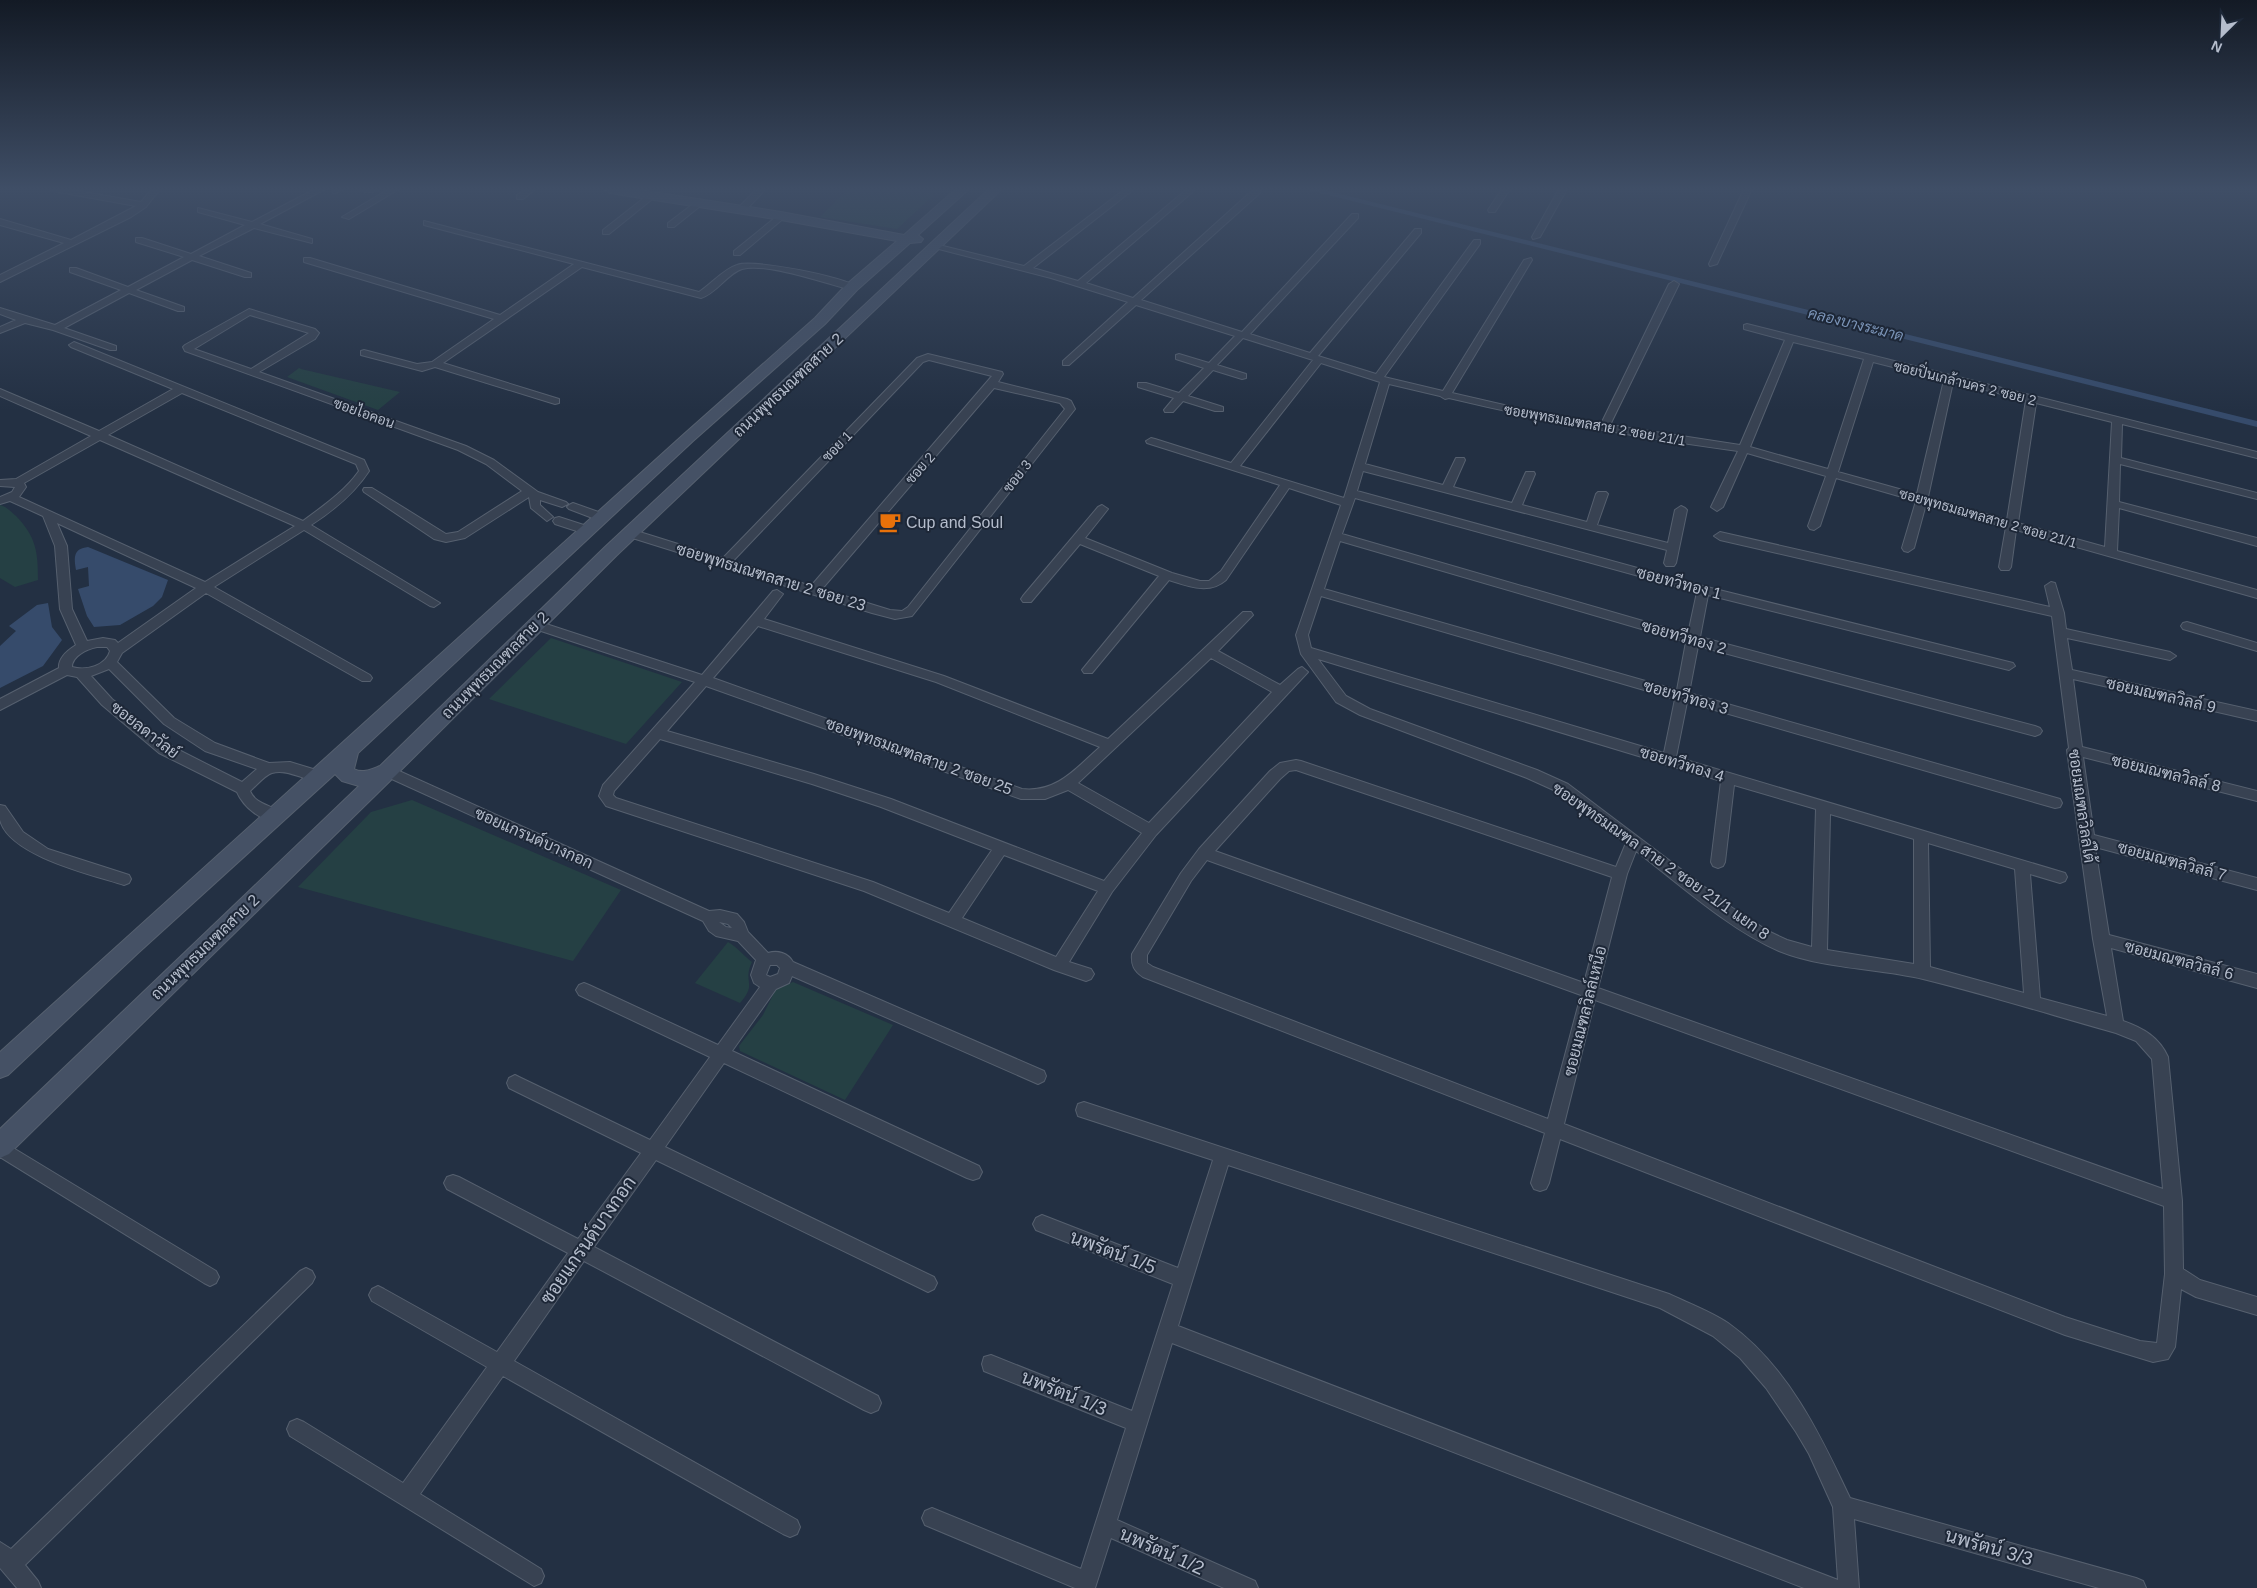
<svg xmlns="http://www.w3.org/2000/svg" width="2257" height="1588" viewBox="0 0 2257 1588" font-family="Arial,Sarabun,sans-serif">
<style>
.green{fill:#254044}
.water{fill:#364b6b}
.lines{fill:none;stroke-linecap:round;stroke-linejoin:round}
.canal{fill:#364b6b;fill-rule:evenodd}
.street-casing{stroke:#56606f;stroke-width:2}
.secondary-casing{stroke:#56606f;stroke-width:2}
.street{fill:#384252;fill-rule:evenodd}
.secondary{fill:#455165;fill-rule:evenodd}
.labels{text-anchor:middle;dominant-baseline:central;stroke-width:4;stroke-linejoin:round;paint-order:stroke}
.far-street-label{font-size:14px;fill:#b5bdcc;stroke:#1d2737}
.far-water-label{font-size:15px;font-style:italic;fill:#7a93b6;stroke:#1d2737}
.street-label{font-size:16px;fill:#b5bdcc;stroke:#1d2737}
.poi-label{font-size:16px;fill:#b5bdcc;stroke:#1d2737;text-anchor:start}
.near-street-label{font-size:19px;fill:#b5bdcc;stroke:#1d2737}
</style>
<rect width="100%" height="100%" fill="#233043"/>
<path class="green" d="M848 189H918L934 195 897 229 820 217Z
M299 368 301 369 400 392 378 410 287 377Z
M0 505C7 507 10 511 16 516 36 537 38 551 38 580L15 587 0 578Z
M551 638 682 682 626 744 489 699Z
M412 800 621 890 573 961 298 887 371 812Z
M728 942C739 949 743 955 752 962 742 983 758 983 740 1003L695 983Z
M793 982 893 1025 845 1100 740 1051 739 1046 763 1015 776 989Z"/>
<path class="water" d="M88 547 168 580 162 597 153 606 120 625 94 627 87 616 78 589 89 586 88 567 76 570C74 557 73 549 88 547Z
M48 603 52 627 62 640 43 666 0 688V646L16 631 9 626 37 605Z"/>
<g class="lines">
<path class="canal" d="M1304 189H1320L2257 421V427Z"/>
<g class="street-casing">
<path id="street" d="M49 189H67L141 202 152 189H160L146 207 131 217 0 282V275L64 243 0 225V219L71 240 136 206 53 191Z
M315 189H325L260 224 312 239V243L254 228 199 256 251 273V277H245L192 260 136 290 184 307V311H178L129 293 64 328 116 346V350H110L53 330 25 323 0 333V327L16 320 0 314V308L55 325 121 290 70 272V268H76L128 287 184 257 136 242V238H142L191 254 245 225 198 212V208L252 222Z
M333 189H343L336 193H333Z
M359 189H380C376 193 363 193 359 189Z
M389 189H399L349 219 342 217Z
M526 189H536L523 199H517V195Z
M757 189H766L744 212H738V208Z
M1125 189H1134L1033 268 1078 281 1187 189H1196L1086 283 1133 298 1254 189H1260V193L1141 300 1242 332 1352 214H1358V218L1250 334 1310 353 1415 229H1421V233L1318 356 1376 374 1474 240H1480V244L1384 377 1443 391 1524 260 1531 258 1532 260 1452 393 1530 411 1601 424 1669 284 1674 281 1679 284 1610 425 1740 445 1785 340 1744 329V325L1747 324 2257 452V458L2122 424 2121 458 2257 493V499L2120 464 2119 502 2257 538V546L2119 508 2117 551 2257 590V598L2016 530 2011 567 2009 570H2001L1999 567 2006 527 1926 504 1914 548 1908 552 1904 551 1902 548 1916 501 1836 478 1820 526 1814 530 1810 529 1808 526 1826 476 1747 453 1723 507 1717 511 1711 507 1738 451C1640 438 1545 421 1449 398L1445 399 1440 396 1389 384 1365 464 1443 485 1456 458H1464L1465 460 1453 487 1512 503 1526 472H1534L1535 474 1522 505 1587 522 1596 494 1598 492H1606L1608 494 1597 525 1668 543 1675 510 1681 506 1685 508 1687 510 1676 563 1674 566H1666L1664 563 1667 550 1363 471 1357 491 1703 586 2013 663 2015 666 2009 670 1708 595 1700 637 2035 726 2040 728 2042 731 2040 734 2035 736 1698 646 1689 693 2060 799 2062 803 2060 807 2055 808 1687 702 1676 757 2065 873 2067 877 2065 881 2060 883 2030 874 2040 998 2107 1016 2093 939 2067 750 2069 748 2052 616 1720 540 1714 536 1720 532 2050 607 2045 586 2051 582 2055 583 2064 613 2066 629 2170 652 2176 656 2170 660 2067 638 2072 670 2257 711V721L2073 679 2082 747 2257 791V801L2083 757 2094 835 2257 878V890L2095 847 2109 935 2257 974V988L2111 948 2123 1021C2143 1028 2159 1037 2168 1057L2182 1201 2183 1269 2200 1280 2257 1297V1315L2196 1297 2181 1289 2175 1347 2168 1359 2153 1362 2065 1335 1560 1139 1549 1183 1546 1189 1540 1191 1534 1189 1531 1183 1545 1133 1143 977C1134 971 1131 965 1132 954L1181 873 1199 849 1270 771 1280 763 1296 760 1301 761 1616 867 1626 843 1558 792 1527 778 1360 715 1336 702 1301 654 1296 635 1341 505 1289 488 1226 580C1209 595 1188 586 1169 580L1092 673H1084L1082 670 1159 576 1080 544 1031 602H1023L1021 599 1023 596 1098 507 1102 505 1108 509 1085 538 1172 573 1200 581H1209L1221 571 1280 485 1147 443 1146 441 1151 438 1155 439 1231 463 1313 360 1243 338 1217 365 1246 374V378L1242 379 1213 370 1188 396 1223 407V411H1215L1183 401 1173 412H1165L1164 410 1174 398 1138 387V383H1146L1179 393 1204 368 1176 359V355L1179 354 1209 363 1235 336 1136 305 1069 365H1063V361L1128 302 1051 278 931 247 935 244 1024 266ZM1793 342 1864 359 1828 469 1750 447ZM1873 362 1944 380 1917 494 1838 472ZM1321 363 1380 382 1344 498 1240 466ZM1953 382 2026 400 2007 520 1928 497ZM2036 403 2112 422 2105 547 2018 523ZM1355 498 1697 592 1688 634 1342 534ZM1340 541 1686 642 1677 690 1324 589ZM1321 596 1675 699 1664 753 1311 648 1308 635ZM1318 659 1721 781 1711 862 1713 866 1718 868 1723 866 1725 862 1734 785 1816 809 1812 947 1787 940 1768 931 1731 907 1568 784 1537 770 1370 709 1346 696ZM1296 770 1612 877 1584 983 1215 851 1280 779 1289 771ZM1830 814 1914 839V964L1827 950ZM1928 843 2015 869 2024 993 1930 967ZM1636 851C1679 884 1730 930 1779 951 1824 969 1876 968 1923 979 1988 995 2052 1015 2116 1033L2136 1041 2152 1059 2163 1189 1598 988 1627 874ZM1207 860 1581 995 1548 1119 1153 967 1147 963V955L1191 881ZM1595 1000 2164 1206 2165 1274 2157 1343 2140 1341 2065 1317 1564 1124Z
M1502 189H1510L1495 212H1489L1488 210Z
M1559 189H1567L1540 237 1533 239 1532 237Z
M1744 189H1752L1717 264 1710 266 1709 264Z
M649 194 656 196 609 234H603V230Z
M697 201 704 203 674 227H668V223Z
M781 213 784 214V218L740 255H734V251Z
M424 221 699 292C711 284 724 269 737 265 753 259 845 277 857 287L852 290C827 284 766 262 742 269 727 274 717 293 701 298L582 267 443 363 559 399V403L555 404 435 367 422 371 361 355V351L364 350 417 364 432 362 494 319 304 262V258H310L500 315 574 264 424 225Z
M249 309 315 329 319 333 315 339 259 372 466 446 494 460 538 492 566 502 568 504 562 507 540 500V505L553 517 547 521 531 508 529 497 465 538 446 542 434 539 364 492 363 490 364 488H372L446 534 458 532 522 491 486 464 458 450 185 351 183 347 185 345ZM250 315 309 333 251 369 194 349Z
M74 342 364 460 369 471C354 494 334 510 311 525L440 603 434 607 430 606 304 530 214 587 370 675 372 678 370 681H362L206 593 122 653 117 662 174 718 215 743 269 763 290 762 323 772 325 776 323 780C308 784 290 768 272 773 265 775 256 786 250 791 257 807 275 804 281 815L279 819C262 824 243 806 237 792L159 753 102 705 77 677 67 675 0 710V699L59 668C58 658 68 650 76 645L60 609 55 546 43 516 10 501 0 504V497L12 492 15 487 0 486V480L16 479 91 436 0 396V389L99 431 173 389 71 347 69 345ZM182 393 356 464 359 471C344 492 323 506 303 521L108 435ZM100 440 295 526 205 582 19 497 26 487 24 483ZM57 523 196 588 118 643 115 640 103 638 87 641 72 609 67 546ZM97 647H107L110 651C106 666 86 671 72 667 72 656 87 649 97 647ZM109 669 164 724 205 751 257 769 242 782 169 745 112 699 91 676Z
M928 354 1002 372 1003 374 998 382 1067 399 1071 401 1075 409 912 616 895 619 872 613 626 536 624 533 630 529 723 558 917 358ZM929 360 992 376 811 586 733 561 923 362ZM994 388 1060 403 1065 409 908 607 902 611 890 610 822 589Z
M573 503 607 515 609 518 603 522 569 509 567 507 569 505Z
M559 517 593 528 595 531 589 535 555 524 553 521 555 518Z
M777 590 783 594 764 619 944 676 1108 739 1243 612H1251L1253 615 1218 651 1280 685 1298 669 1302 667 1308 672 1156 835 1112 892 1069 962 1091 969 1094 974 1091 979 1086 981 1054 970 864 891 606 806 599 796 603 785 695 682 532 628 530 625 532 622H540L702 675 773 591ZM758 626 936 682 1100 747C1076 768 1057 793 1022 789L713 678ZM1211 658 1272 692 1149 823 1078 783ZM706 686 1021 799H1045L1068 790 1142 833 1104 881 891 799 814 774 667 731ZM660 739 812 784 881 807 992 850 949 913 873 882 616 798 613 795 614 791ZM1004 855 1098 891 1056 957 962 918Z
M2187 622 2257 643V651L2183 629 2181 626 2183 623Z
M388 766 709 911 720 910 737 914 744 922 748 932 768 953C778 950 788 953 793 962L1044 1071 1046 1076 1044 1081 1038 1084 792 976 789 983 776 989 732 1051 979 1166 982 1172 979 1178 973 1180 967 1178 724 1063 665 1147 934 1277 937 1283 934 1289 928 1292 922 1289 656 1160 594 1247 878 1396 881 1403 878 1410 871 1413 864 1410 584 1261 514 1361 797 1520 800 1527 797 1534 790 1537 783 1534 503 1376 420 1494 541 1569 544 1576 541 1583 534 1586 290 1436 287 1429 290 1422 297 1419 304 1422 403 1483 487 1367 372 1301 369 1295 372 1289 378 1286 384 1289 497 1352 568 1253 447 1189 444 1183 447 1177 453 1175 459 1177 578 1239 641 1153 509 1088 507 1083 509 1078 515 1075 521 1078 650 1140 710 1057 579 995 576 990 579 985 584 983 589 985 718 1045 760 987 754 983 751 975 756 960 738 941 716 936 709 931 703 921 383 775 381 771 383 767ZM719 922 728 924 732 928 726 927ZM770 965H777L780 968 778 974 770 977 766 975Z
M0 805 5 806 23 832 48 849 129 875 131 879 129 883 124 885C93 875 9 856 0 820 0 816 0 809 0 805Z
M1084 1102 1669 1294C1688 1303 1710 1311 1728 1323 1787 1365 1820 1434 1850 1498L2136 1578 2143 1581 2146 1588H2099L1854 1519 1859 1588H1804L1172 1343 1117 1520 1255 1581 1258 1588H1224L1111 1538 1095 1588H1075L925 1525 922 1518 925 1511 932 1508 1081 1569 1126 1428 984 1371 982 1364 984 1357 991 1355 1132 1411 1173 1284 1036 1230 1033 1224 1036 1218 1042 1215 1178 1268 1213 1160 1078 1116 1076 1110 1078 1104ZM1228 1165 1660 1308 1713 1336 1740 1358 1766 1388 1796 1432 1809 1454 1833 1507 1838 1580 1178 1326Z
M0 1140 216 1271 219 1277 216 1283 210 1286 204 1283 0 1157Z
M306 1268 312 1271 315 1277 312 1283 25 1565 38 1581 41 1588H17L0 1568V1542L11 1549 300 1271Z"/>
</g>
<g class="secondary-casing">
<path id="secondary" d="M604 189H633L781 212 904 235 956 189H969L918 235 923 239 921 242 910 243 857 290 825 324 693 441 358 753 354 769C363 774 372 769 380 766L605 547 989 189H1002L617 555 395 776 9 1154 0 1158V1129L359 786 342 781 335 774 138 953 8 1075 0 1078V1052L683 435 815 318 847 284 897 241 781 220 610 193Z"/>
</g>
<use href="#street" class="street"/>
<use href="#secondary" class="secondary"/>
</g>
<linearGradient id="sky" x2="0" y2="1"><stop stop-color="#131a25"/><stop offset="0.46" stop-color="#3f4e66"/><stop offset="1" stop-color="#3f4e66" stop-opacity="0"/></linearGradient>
<rect width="2257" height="411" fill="url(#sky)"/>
<defs>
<g id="cafe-bare" transform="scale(1.725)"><path d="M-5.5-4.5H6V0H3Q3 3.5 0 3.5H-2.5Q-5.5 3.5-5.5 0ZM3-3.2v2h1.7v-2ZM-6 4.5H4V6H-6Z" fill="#e8710a" stroke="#1d2737" stroke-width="2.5" paint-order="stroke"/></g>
</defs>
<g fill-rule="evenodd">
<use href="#cafe-bare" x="890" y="522"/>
</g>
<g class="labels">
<g class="far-street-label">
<text transform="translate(1965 383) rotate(14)">ซอยปิ่นเกล้านคร 2 ซอย 2</text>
<text transform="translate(364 413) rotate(20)">ซอยไอคอน</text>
<text transform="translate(1595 425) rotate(10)">ซอยพุทธมณฑลสาย 2 ซอย 21/1</text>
<text transform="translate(837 446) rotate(-46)">ซอย 1</text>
<text transform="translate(920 468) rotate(-49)">ซอย 2</text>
<text transform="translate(1017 476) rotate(-52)">ซอย 3</text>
<text transform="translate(1988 518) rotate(16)">ซอยพุทธมณฑลสาย 2 ซอย 21/1</text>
</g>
<g class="far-water-label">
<text transform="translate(1856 324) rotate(14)">คลองบางระมาด</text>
</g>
<g class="street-label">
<text transform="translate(788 385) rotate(-43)">ถนนพุทธมณฑลสาย 2</text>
<text transform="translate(771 577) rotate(17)">ซอยพุทธมณฑลสาย 2 ซอย 23</text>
<text transform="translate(1679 583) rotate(15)">ซอยทวีทอง 1</text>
<text transform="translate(1684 637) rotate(16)">ซอยทวีทอง 2</text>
<text transform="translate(495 665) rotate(-45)">ถนนพุทธมณฑลสาย 2</text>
<text transform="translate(2161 695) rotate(13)">ซอยมณฑลวิลล์ 9</text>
<text transform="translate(1686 697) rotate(16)">ซอยทวีทอง 3</text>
<text transform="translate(145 730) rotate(38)">ซอยลดาวัลย์</text>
<text transform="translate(919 756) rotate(20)">ซอยพุทธมณฑลสาย 2 ซอย 25</text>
<text transform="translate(1682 764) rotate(17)">ซอยทวีทอง 4</text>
<text transform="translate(2166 773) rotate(14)">ซอยมณฑลวิลล์ 8</text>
<text transform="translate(2082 806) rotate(82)">ซอยมณฑลวิลล์ใต้</text>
<text transform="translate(534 838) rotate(24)">ซอยแกรนด์บางกอก</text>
<text transform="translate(1661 861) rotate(35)">ซอยพุทธมณฑล สาย 2 ซอย 21/1 แยก 8</text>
<text transform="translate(2172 861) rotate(15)">ซอยมณฑลวิลล์ 7</text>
<text transform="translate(205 947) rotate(-44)">ถนนพุทธมณฑลสาย 2</text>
<text transform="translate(2179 960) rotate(15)">ซอยมณฑลวิลล์ 6</text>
<text transform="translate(1585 1011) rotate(-76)">ซอยมณฑลวิลล์เหนือ</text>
</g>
<g class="poi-label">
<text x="906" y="522">Cup and Soul</text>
</g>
<g class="near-street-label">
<text transform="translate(588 1240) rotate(-55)">ซอยแกรนด์บางกอก</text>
<text transform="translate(1113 1252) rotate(21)">นพรัตน์ 1/5</text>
<text transform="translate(1064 1393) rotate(22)">นพรัตน์ 1/3</text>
<text transform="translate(1989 1547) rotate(16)">นพรัตน์ 3/3</text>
<text transform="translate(1162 1551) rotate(24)">นพรัตน์ 1/2</text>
</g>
</g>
<g transform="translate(2222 35) rotate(204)" stroke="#1d2737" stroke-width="4" paint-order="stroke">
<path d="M0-4L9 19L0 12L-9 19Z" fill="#b5bdcc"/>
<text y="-8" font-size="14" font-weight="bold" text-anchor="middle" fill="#b5bdcc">N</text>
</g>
</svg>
